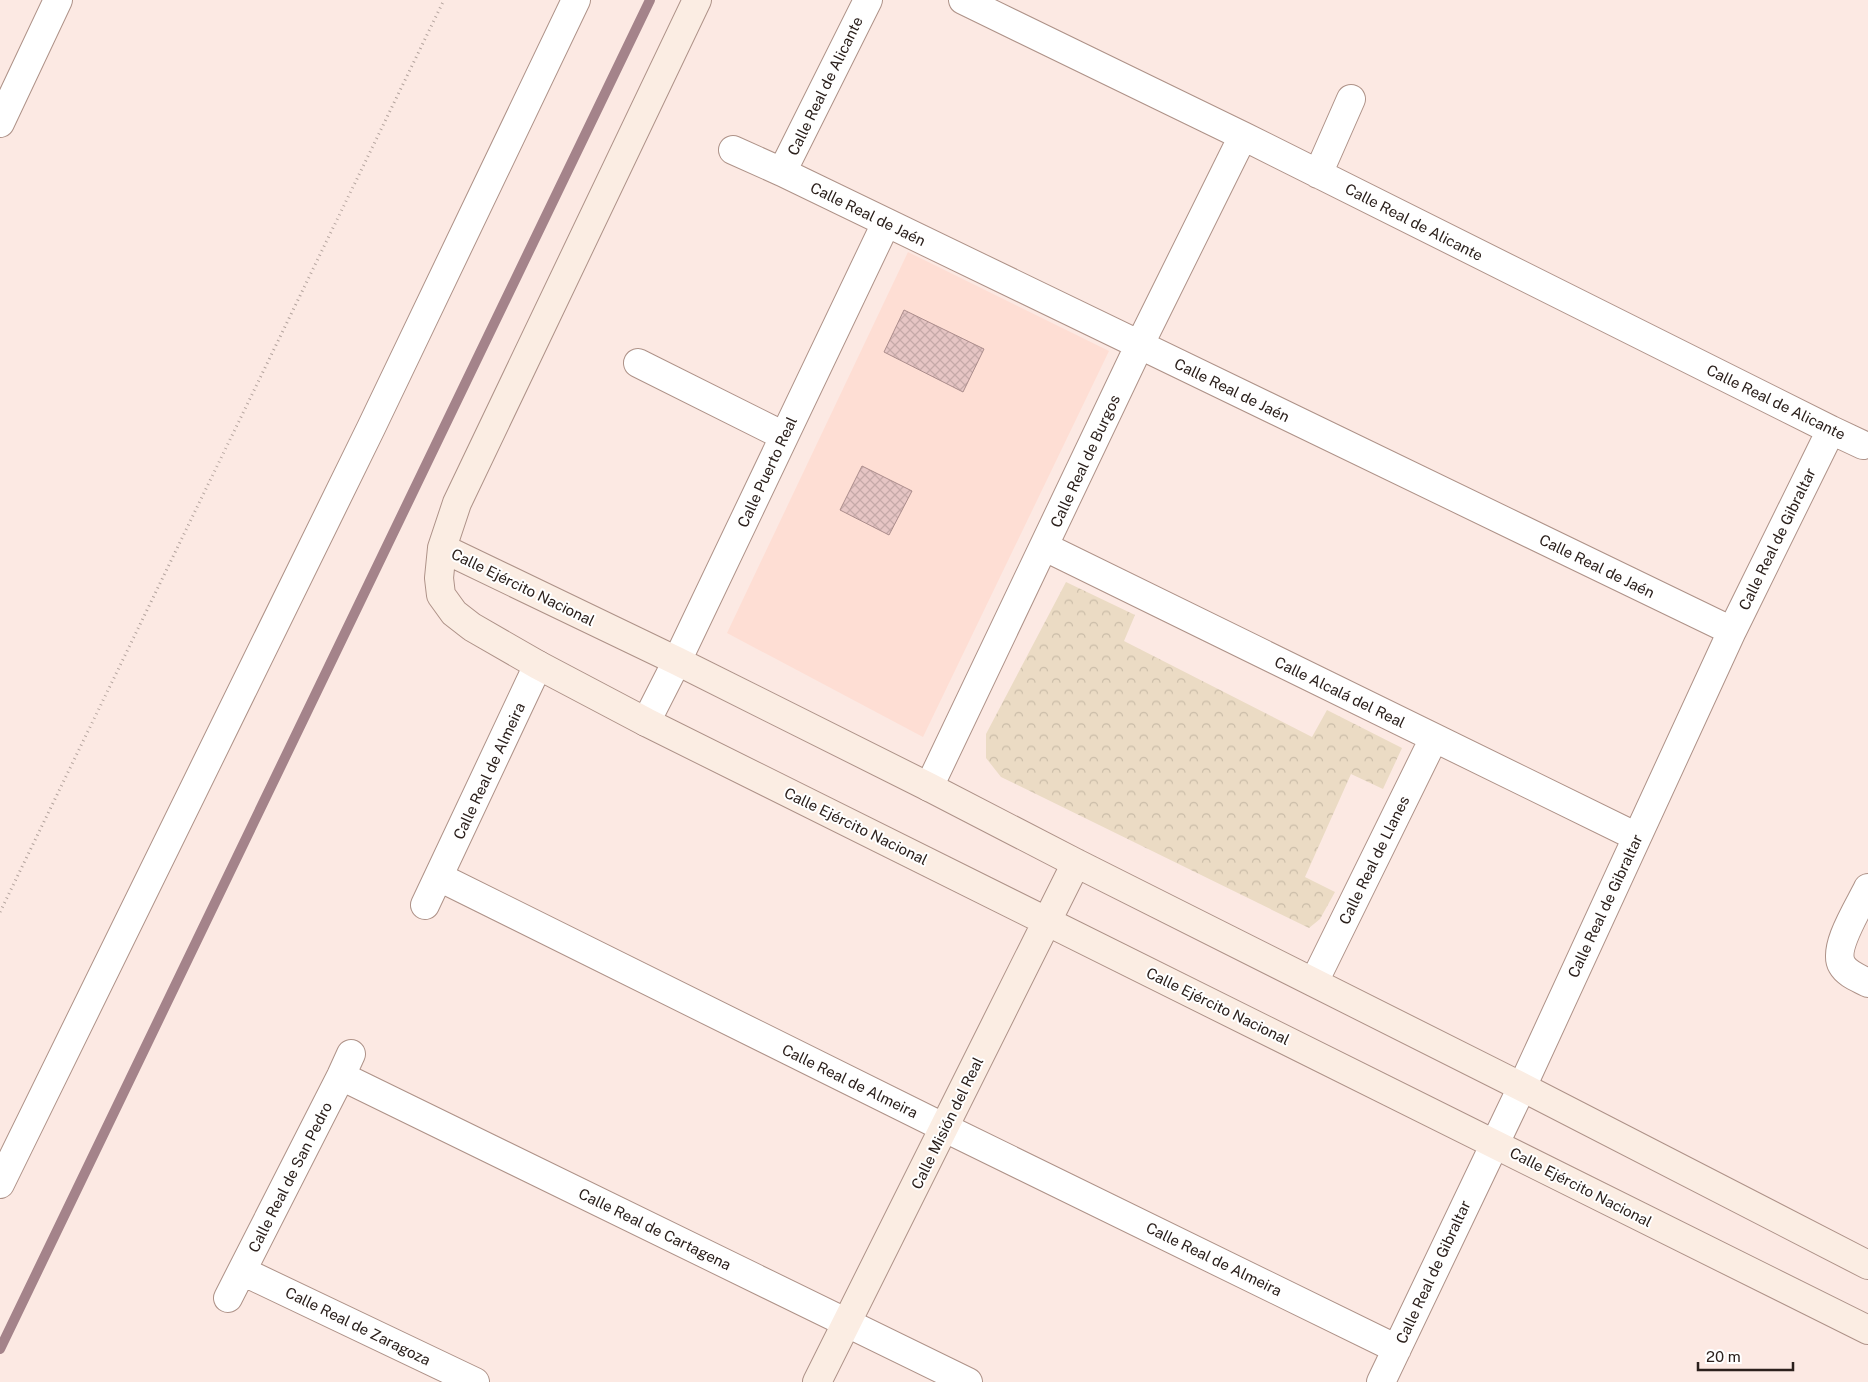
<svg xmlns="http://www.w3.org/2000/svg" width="1868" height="1382" viewBox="0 0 1868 1382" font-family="'Public Sans',sans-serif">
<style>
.built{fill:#feded4}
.park{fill:url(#park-crowns)}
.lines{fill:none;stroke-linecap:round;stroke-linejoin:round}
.stream{stroke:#a4838a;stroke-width:10}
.building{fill:url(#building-cross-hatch);stroke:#ab8c8b}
.street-casing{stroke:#ae9288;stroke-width:30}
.secondary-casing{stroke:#ae9288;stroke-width:30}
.path{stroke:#b4a49e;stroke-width:3;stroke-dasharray:1 4;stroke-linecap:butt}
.street{stroke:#fff;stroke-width:28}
.secondary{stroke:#fbede3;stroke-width:28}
.labels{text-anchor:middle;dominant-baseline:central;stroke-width:4;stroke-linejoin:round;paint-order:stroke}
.street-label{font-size:15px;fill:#2b201c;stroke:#fff}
</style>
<defs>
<pattern id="park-crowns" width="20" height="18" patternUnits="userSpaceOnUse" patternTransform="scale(1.25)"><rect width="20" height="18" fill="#ebdbc4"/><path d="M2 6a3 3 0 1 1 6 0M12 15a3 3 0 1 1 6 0" fill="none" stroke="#cabca8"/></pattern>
<pattern id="building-cross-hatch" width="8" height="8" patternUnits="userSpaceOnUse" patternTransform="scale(1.25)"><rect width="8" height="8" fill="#e6c5c4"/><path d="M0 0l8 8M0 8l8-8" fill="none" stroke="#c5a9a8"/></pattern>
</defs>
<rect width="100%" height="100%" fill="#fce9e3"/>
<path class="built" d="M908 252 1109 351 923 737 727 633Z"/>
<path class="park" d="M1066 582 1135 615 1124 641 1312 737 1327 710 1402 748 1383 789 1351 774 1305 877 1335 892 1320 919 1309 928 1001 777 986 758V734Z"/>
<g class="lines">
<path class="stream" d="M0 1349 650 0"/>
</g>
<path class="building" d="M904 310 984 349 963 392 884 352Z
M862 466 912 491 889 535 840 510Z"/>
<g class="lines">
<g class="street-casing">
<path id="street" d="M963 0 1243 136 1831 430 1863 445
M0 123 58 0
M733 150 782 172 1732 631
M782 172 868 0
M1318 174 1351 99
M638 363 784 436
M1045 547 1637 837
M646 722 677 661 886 223
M929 787 1139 346 1243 136
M439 877 945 1128 1397 1349
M1868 888C1860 905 1832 948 1842 965 1847 974 1859 978 1868 983
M425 905 538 665
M1314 982 1434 738
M341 1076 968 1382
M0 1184 371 428 576 0
M242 1271 475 1382
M228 1298 341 1076 351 1054
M1381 1382 1522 1087 1732 631 1831 430"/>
</g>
<g class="secondary-casing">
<path id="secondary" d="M697 0 457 503 442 548 439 578 441 595 454 613 472 627 538 665 646 722 1868 1330
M442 548 677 661 929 787 1076 863 1522 1087 1868 1265
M817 1382 1076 863"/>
</g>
<path class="path" d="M0 912 444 0"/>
<use href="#street" class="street"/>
<use href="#secondary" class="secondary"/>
</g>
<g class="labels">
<g class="street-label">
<text transform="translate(825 86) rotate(-64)">Calle Real de Alicante</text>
<text transform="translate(868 214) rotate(26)">Calle Real de Jaén</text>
<text transform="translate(1414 222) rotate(27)">Calle Real de Alicante</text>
<text transform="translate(1232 390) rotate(26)">Calle Real de Jaén</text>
<text transform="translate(1776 402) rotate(26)">Calle Real de Alicante</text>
<text transform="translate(1085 461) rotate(-65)">Calle Real de Burgos</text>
<text transform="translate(767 472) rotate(-65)">Calle Puerto Real</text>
<text transform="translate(1777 539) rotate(-64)">Calle Real de Gibraltar</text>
<text transform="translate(1597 566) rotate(26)">Calle Real de Jaén</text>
<text transform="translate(523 587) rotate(26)">Calle Ejército Nacional</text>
<text transform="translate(1340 692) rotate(26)">Calle Alcalá del Real</text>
<text transform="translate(489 771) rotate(-65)">Calle Real de Almeira</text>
<text transform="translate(856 826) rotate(26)">Calle Ejército Nacional</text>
<text transform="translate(1374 860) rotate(-64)">Calle Real de Llanes</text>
<text transform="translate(1605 906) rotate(-65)">Calle Real de Gibraltar</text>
<text transform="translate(1218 1006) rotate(26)">Calle Ejército Nacional</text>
<text transform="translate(850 1081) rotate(26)">Calle Real de Almeira</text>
<text transform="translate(947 1123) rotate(-64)">Calle Misión del Real</text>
<text transform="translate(290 1177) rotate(-63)">Calle Real de San Pedro</text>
<text transform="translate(1581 1187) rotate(27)">Calle Ejército Nacional</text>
<text transform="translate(655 1229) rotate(26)">Calle Real de Cartagena</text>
<text transform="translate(1214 1259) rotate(26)">Calle Real de Almeira</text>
<text transform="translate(1433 1272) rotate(-65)">Calle Real de Gibraltar</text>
<text transform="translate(358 1326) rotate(26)">Calle Real de Zaragoza</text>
</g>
</g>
<path d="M1698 1362v8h95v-8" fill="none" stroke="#2b201c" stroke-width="2.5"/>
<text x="1706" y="1362" font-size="15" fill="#2b201c" stroke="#ffffff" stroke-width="4" paint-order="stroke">20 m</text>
</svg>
